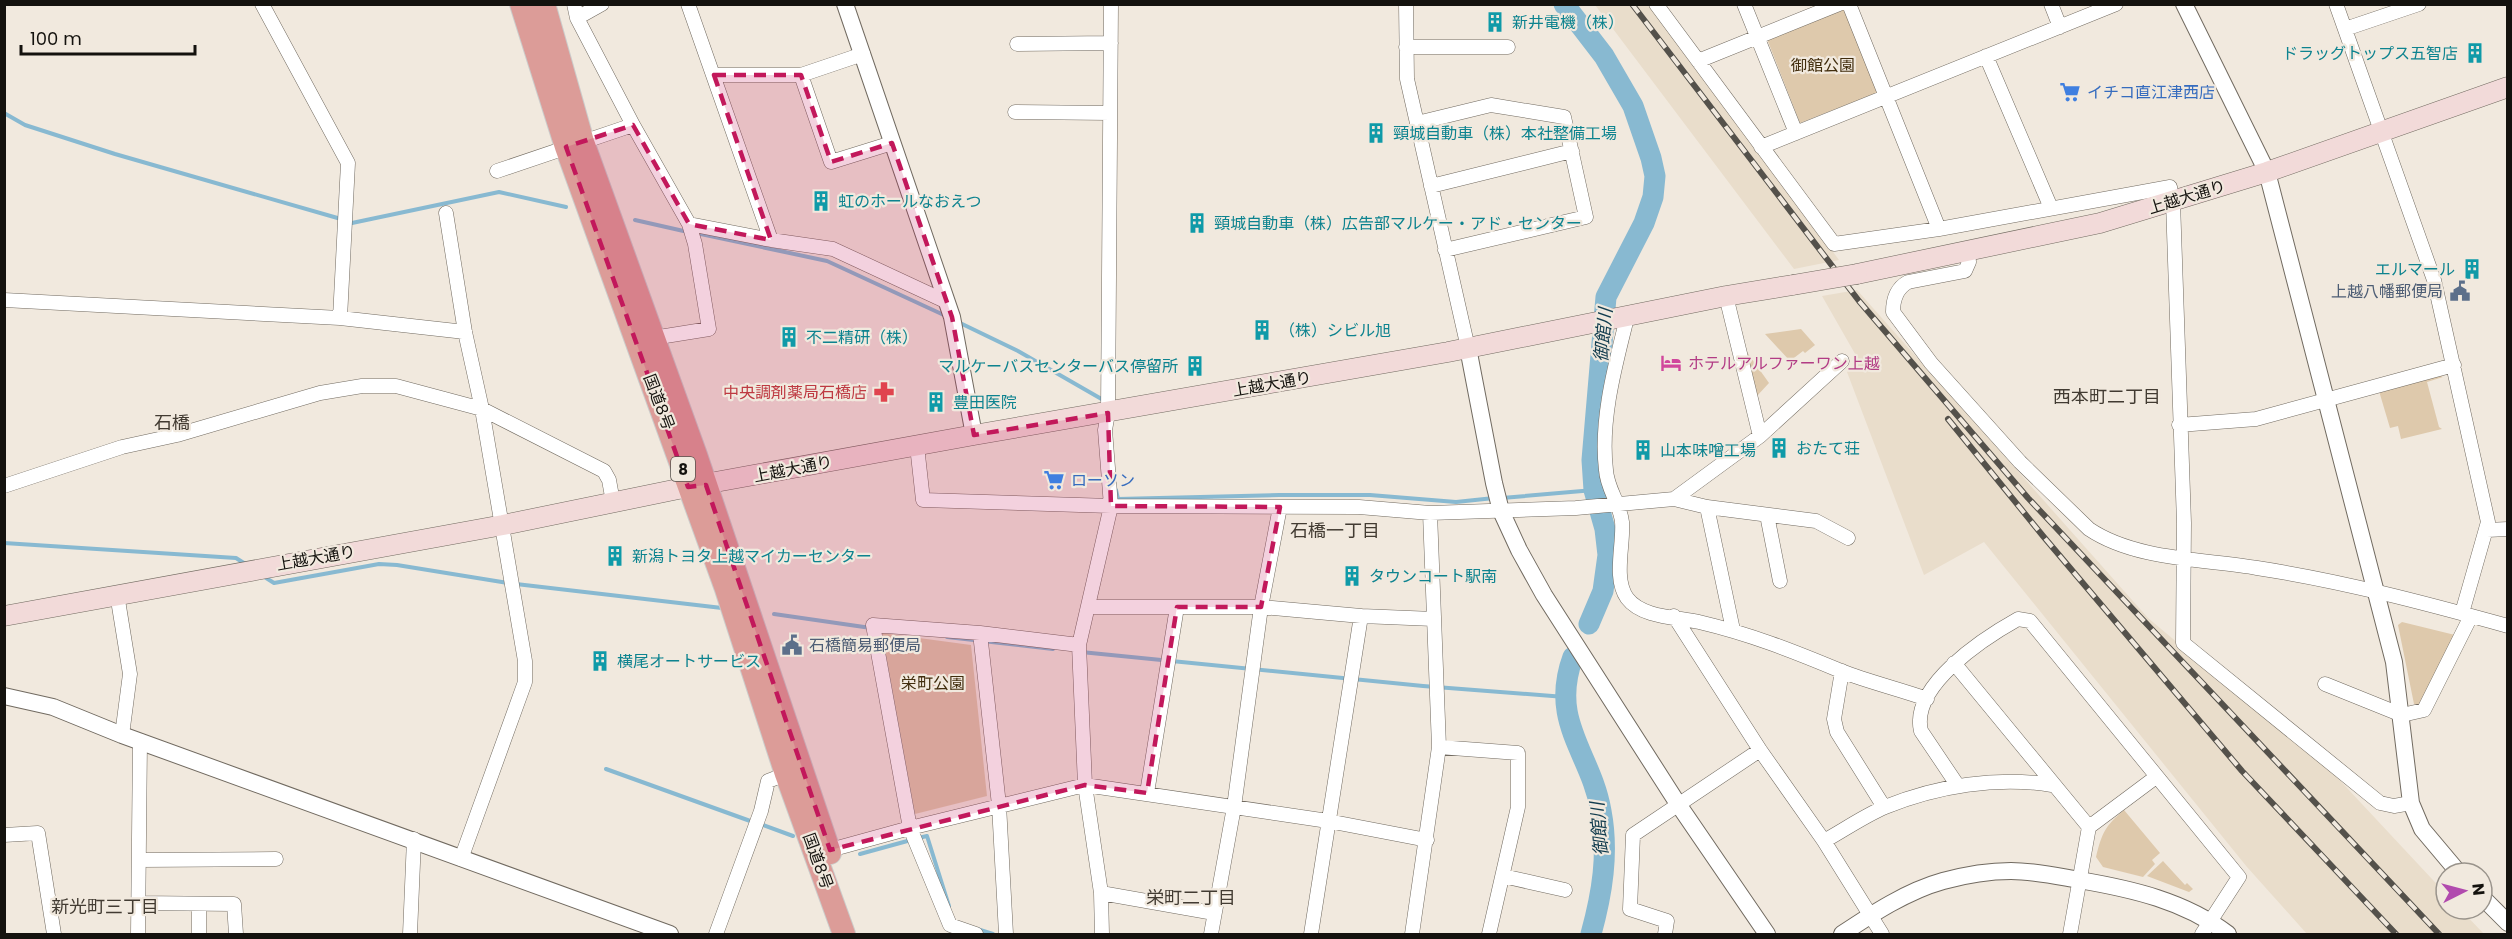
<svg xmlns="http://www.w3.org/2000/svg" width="2512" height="939" viewBox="0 0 2512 939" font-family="Poppins,'Noto Sans JP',sans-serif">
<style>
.built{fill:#e9ddcb}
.green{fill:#dec9ac}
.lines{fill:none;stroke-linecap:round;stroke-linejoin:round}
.stream{stroke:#88b9d1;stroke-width:4}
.river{stroke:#88b9d1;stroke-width:21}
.minor-casing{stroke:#716a60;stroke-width:15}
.tertiary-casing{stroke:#716a60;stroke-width:18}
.secondary-casing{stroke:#716a60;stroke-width:21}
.trunk-casing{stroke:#cbcbca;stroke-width:24}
.minor{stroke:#fff;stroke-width:14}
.tertiary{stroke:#fff;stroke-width:16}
.secondary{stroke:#f2dad9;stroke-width:20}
.trunk{stroke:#dc9c98;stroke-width:22}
.rail-casing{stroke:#54514b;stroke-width:6}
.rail{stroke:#f1e9de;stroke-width:4;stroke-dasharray:11;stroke-linecap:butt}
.secondary-bridge-casing{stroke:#716a60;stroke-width:21;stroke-linecap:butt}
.secondary-bridge{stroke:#f2dad9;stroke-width:20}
.marked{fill:#c2185b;fill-opacity:0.2;stroke:#c2185b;stroke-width:4.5;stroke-dasharray:12 8;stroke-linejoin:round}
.labels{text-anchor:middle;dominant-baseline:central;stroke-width:4.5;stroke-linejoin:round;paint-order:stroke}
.shield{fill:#f1e9de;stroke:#56524c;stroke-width:1.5}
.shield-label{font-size:15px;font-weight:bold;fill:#14120e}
.culture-label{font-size:16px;fill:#0d838f;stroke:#f1e9de;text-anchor:start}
.park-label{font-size:16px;fill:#412d0d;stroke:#f1e9de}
.shop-label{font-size:16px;fill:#366cbe;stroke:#f1e9de;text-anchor:start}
.street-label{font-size:16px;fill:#14120e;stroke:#f1e9de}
.service-label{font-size:16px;fill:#4e5e75;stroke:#f1e9de;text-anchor:end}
.hotel-label{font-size:16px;fill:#b23c85;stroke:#f1e9de;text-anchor:start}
.health-label{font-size:16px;fill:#be3a42;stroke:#f1e9de;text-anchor:end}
.water-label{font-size:18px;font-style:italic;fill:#123c4e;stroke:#f1e9de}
.neighbourhood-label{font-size:18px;fill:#423b32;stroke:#f1e9de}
</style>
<rect width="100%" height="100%" fill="#f1e9de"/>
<path class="built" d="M1595 5H1651L1839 260 1794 269Z
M1857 290 2148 618 2333 773 2446 894V909H2460L2484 934H2307L2247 867 1984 542 1924 575 1847 372 1858 359 1822 296Z"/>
<path class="green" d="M1846 8 1879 92 1800 123 1767 39Z
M1801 329 1815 345 1805 353 1803 351 1790 361 1765 334Z
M1747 352 1769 383 1756 397Z
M2437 374 2443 377 2427 382 2439 427 2442 429 2401 439 2398 426 2390 428 2379 391Z
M2402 622 2455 635 2420 704H2414L2398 625Z
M882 633 971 645 987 796 915 814Z
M2124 810 2160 853 2152 860 2155 864 2143 877 2103 867 2096 857C2102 833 2105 826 2124 810Z
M2163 861 2185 885 2187 883 2193 889 2189 892 2147 876Z"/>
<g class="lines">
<path class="stream" d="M4 113 25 125 115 154 341 219
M635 220 688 232
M348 221 352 223 499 192 566 207
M696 233 827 261 946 316
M958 322 1018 351 1105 401
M1116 490 1118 499 1279 495H1370L1456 502 1494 498
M1502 498 1594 490
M4 543 236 558 247 565
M263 576 274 583 379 564 397 565 508 583
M516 584 722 608
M774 614 871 628
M947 637 1053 649
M1081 652 1423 686 1565 697
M606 769 753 822
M760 824 793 836
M918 838 927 836 949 906
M860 854 911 840
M977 929 993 934"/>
<path class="river" d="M1564 4 1604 56 1633 106 1651 158 1655 176 1653 197 1644 223 1606 297 1592 460 1594 490 1605 529 1608 555 1603 591 1589 624
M1573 657C1549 722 1591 753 1601 811 1609 853 1602 894 1591 934"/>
<g class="minor-casing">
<path id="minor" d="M262 4 348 163 340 318
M574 4 577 18 633 125 689 224 695 244 709 329 653 338
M688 4 771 240
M1406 4 1407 79 1468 348
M1656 4 1834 244 1939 229 2170 187 2173 202 2184 523 2183 643 2380 803 2394 806 2411 803
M1744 4 1796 133
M1849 4 1939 229
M2051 4 2060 27
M2336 4 2434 280 2488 522 2462 613
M577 18 602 4
M2345 29 2419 4
M1017 44 1111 43
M1406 47H1508
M1986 56 2051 208
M1698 61 1839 4
M714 75H801L863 54
M801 75 831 162 892 143
M1015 112 1110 113
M1417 123 1491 105 1564 117 1586 217 1445 250
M1761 147 2116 4
M497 171 633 125
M1431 186 1572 151
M446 213 465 332 482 409 525 661V682L461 859
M689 224 771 240 833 249 947 302
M1968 252 1969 262 1965 271 1908 282C1897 288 1893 300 1893 312L1931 363 2020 462 2089 529C2135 560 2204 559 2257 568 2342 581 2425 603 2508 626
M1726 296 1760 436
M4 300 340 318 465 332
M1627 318C1615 366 1600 420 1606 470 1607 489 1620 503 1622 522 1624 544 1613 578 1627 598 1642 618 1677 617 1699 622 1750 634 1793 651 1841 671 1869 682 1899 689 1927 699
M2179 425 2256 419 2454 365
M917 446 923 500 1111 506 1359 507 1430 513 1576 508 1674 499 1760 436 1842 361
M4 486 122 447 177 435 320 393 362 386H396L482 409 604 471 609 480 613 502
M1674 499 1707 507 1816 521 1848 538
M1707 507 1733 630
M1767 515 1780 581
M2487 530 2508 529
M117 594 130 674 122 735
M1089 607H1261L1361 616 1434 619
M1674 616 1760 750 1824 841 1882 934
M980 633 999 805 1006 934
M1954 663 2089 827 2070 934
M1842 671 1834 719 1837 732 1884 807
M2325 684 2402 715 2424 710 2471 616
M1439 747 1518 753V807L1489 934
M1958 786 1921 731C1910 686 1984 638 2018 619L2030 621 2239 877 2202 934
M1147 793 1177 607
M2089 827 2156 777
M4 835 38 833 54 934
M1824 841C1844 830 1864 816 1885 807 1937 786 1997 776 2052 785
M830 850 910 828 1085 785 1328 821 1427 840
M139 860 276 859
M1503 876 1565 890
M1101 893 1214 913
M138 903 234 904 236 934
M138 934 140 741
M199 934V904
M410 934 414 839
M716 934 761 811 768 781 786 774
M976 934 950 925 910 828 873 625 980 633 1079 645
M1102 934 1101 893 1085 785 1079 645 1111 506 1105 430 1108 413 1111 4
M1211 934 1234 807 1261 607 1280 507
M1311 934 1361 616
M1412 934 1439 747 1430 513
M1665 934 1667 921 1630 909 1633 835 1760 750"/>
</g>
<g class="tertiary-casing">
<path id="tertiary" d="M845 4 952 317 974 435
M2184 4 2267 172 2394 662 2411 803 2422 829 2459 873
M1468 348 1494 483 1501 511 1519 550 1544 595 1678 804 1767 934
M4 696 53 707 122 735 670 934
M2482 897 2508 923
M1842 934C1872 914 1907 891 1943 881 1965 875 1988 871 2011 871 2034 871 2056 876 2079 880 2132 889 2185 901 2228 934"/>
</g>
<g class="secondary-casing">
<path id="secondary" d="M1857 274 2100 223 2267 172 2508 87
M4 616 503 525 688 487 974 435 1448 352 1726 296 1793 285"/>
</g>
<g class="trunk-casing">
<path id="trunk" d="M521 4 566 147 726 589 786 774 844 934
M544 4 583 142 696 455 830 853"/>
</g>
<use href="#minor" class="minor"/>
<use href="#tertiary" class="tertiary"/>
<use href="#secondary" class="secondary"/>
<use href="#trunk" class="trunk"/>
<g class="rail-casing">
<path id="rail" d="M1632 4 1859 301 2028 498 2439 934
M1948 419 2043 536 2242 771 2396 934"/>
</g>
<use href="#rail" class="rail"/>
<g class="secondary-bridge-casing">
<path id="secondary-bridge" d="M1793 285 1857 274"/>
</g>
<use href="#secondary-bridge" class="secondary-bridge"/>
</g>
<path class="marked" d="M714 75H801L831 162 892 143 952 317 974 435 1108 413 1111 506 1280 507 1261 607H1177L1147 793 1085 785 830 850 706 485 688 487 566 147 633 125 689 224 771 240Z"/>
<defs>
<g id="building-bare" transform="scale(1.62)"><path d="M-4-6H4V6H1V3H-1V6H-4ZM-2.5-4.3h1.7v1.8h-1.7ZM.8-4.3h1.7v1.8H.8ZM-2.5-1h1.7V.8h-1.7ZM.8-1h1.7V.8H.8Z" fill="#0f9aa8" stroke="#f1e9de" stroke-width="2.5" paint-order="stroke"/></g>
<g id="supermarket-bare" transform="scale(1.62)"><path d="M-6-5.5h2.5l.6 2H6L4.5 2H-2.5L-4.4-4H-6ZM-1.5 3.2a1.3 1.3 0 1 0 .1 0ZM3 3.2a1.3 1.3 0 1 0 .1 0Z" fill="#3f7fe0" stroke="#f1e9de" stroke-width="2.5" paint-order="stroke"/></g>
<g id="civic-bare" transform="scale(1.62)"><path d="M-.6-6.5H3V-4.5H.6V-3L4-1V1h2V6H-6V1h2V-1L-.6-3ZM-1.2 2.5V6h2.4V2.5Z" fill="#5c6f8a" stroke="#f1e9de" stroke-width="2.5" paint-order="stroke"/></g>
<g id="hotel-bare" transform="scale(1.62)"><path d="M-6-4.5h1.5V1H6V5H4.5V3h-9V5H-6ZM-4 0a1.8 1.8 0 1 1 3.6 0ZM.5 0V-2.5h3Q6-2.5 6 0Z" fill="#d1479c" stroke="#f1e9de" stroke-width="2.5" paint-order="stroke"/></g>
<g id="pharmacy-bare" transform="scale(1.62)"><path d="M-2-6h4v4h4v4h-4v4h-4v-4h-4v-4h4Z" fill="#e0444e" stroke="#f1e9de" stroke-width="2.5" paint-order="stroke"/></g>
</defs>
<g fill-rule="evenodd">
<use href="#building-bare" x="1495" y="22"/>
<use href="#building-bare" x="2475" y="53"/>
<use href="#supermarket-bare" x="2070" y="92"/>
<use href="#building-bare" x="1376" y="133"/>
<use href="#building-bare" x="821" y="201"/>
<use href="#building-bare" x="1197" y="223"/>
<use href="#building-bare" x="2472" y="269"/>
<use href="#civic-bare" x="2460" y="291"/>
<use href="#building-bare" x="1262" y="330"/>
<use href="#building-bare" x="789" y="337"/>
<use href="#hotel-bare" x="1671" y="363"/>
<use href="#building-bare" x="1195" y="366"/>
<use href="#pharmacy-bare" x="884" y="392"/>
<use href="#building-bare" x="936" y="402"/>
<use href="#building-bare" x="1779" y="448"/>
<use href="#building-bare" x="1643" y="450"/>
<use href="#supermarket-bare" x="1054" y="480"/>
<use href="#building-bare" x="615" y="556"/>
<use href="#building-bare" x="1352" y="576"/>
<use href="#civic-bare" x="792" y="645"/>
<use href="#building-bare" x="600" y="661"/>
</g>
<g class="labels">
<rect class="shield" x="671" y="457" width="24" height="24" rx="4.5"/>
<g class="shield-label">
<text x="683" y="469">8</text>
</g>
<g class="culture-label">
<text x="1512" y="22">新井電機（株）</text>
<text x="2458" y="53" text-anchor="end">ドラッグトップス五智店</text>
<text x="1393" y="133">頸城自動車（株）本社整備工場</text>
<text x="838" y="201">虹のホールなおえつ</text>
<text x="1214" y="223">頸城自動車（株）広告部マルケー・アド・センター</text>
<text x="2455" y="269" text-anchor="end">エルマール</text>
<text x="1279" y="330">（株）シビル旭</text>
<text x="806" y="337">不二精研（株）</text>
<text x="1178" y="366" text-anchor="end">マルケーバスセンターバス停留所</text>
<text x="953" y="402">豊田医院</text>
<text x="1796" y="448">おたて荘</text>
<text x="1660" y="450">山本味噌工場</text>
<text x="632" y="556">新潟トヨタ上越マイカーセンター</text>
<text x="1369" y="576">タウンコート駅南</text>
<text x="617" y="661">横尾オートサービス</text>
</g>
<g class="park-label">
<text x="1823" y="65">御館公園</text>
<text x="933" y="683">栄町公園</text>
</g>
<g class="shop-label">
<text x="2087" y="92">イチコ直江津西店</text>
<text x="1071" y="480">ローソン</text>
</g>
<g class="street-label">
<text transform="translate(2187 197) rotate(-17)">上越大通り</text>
<text transform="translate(1272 384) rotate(-10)">上越大通り</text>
<text transform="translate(659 402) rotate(69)">国道8号</text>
<text transform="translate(793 469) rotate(-11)">上越大通り</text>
<text transform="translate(316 558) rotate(-10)">上越大通り</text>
<text transform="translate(818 861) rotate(70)">国道8号</text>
</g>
<g class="service-label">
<text x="2443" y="291">上越八幡郵便局</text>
<text x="809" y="645" text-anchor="start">石橋簡易郵便局</text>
</g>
<g class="hotel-label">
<text x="1688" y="363">ホテルアルファーワン上越</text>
</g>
<g class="health-label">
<text x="867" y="392">中央調剤薬局石橋店</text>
</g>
<g class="water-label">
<text transform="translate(1603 335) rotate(-85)">御館川</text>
<text transform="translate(1599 829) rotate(-95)">御館川</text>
</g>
<g class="neighbourhood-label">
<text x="2107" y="396">西本町二丁目</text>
<text x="172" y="422">石橋</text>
<text x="1335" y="530">石橋一丁目</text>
<text x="1191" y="897">栄町二丁目</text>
<text x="105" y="906">新光町三丁目</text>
</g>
</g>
<rect width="2512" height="939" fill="none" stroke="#14120e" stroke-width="12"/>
<g transform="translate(2464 891) rotate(84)"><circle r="28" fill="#f1e9de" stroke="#99938b" stroke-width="1.5"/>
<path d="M0-4.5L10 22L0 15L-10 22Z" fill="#b14aae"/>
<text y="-9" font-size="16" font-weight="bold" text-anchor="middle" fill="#14120e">N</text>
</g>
<path d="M21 45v9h174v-9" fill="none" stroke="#14120e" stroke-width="3"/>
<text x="30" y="45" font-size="18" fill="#14120e" stroke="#f1e9de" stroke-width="4.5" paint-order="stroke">100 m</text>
</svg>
